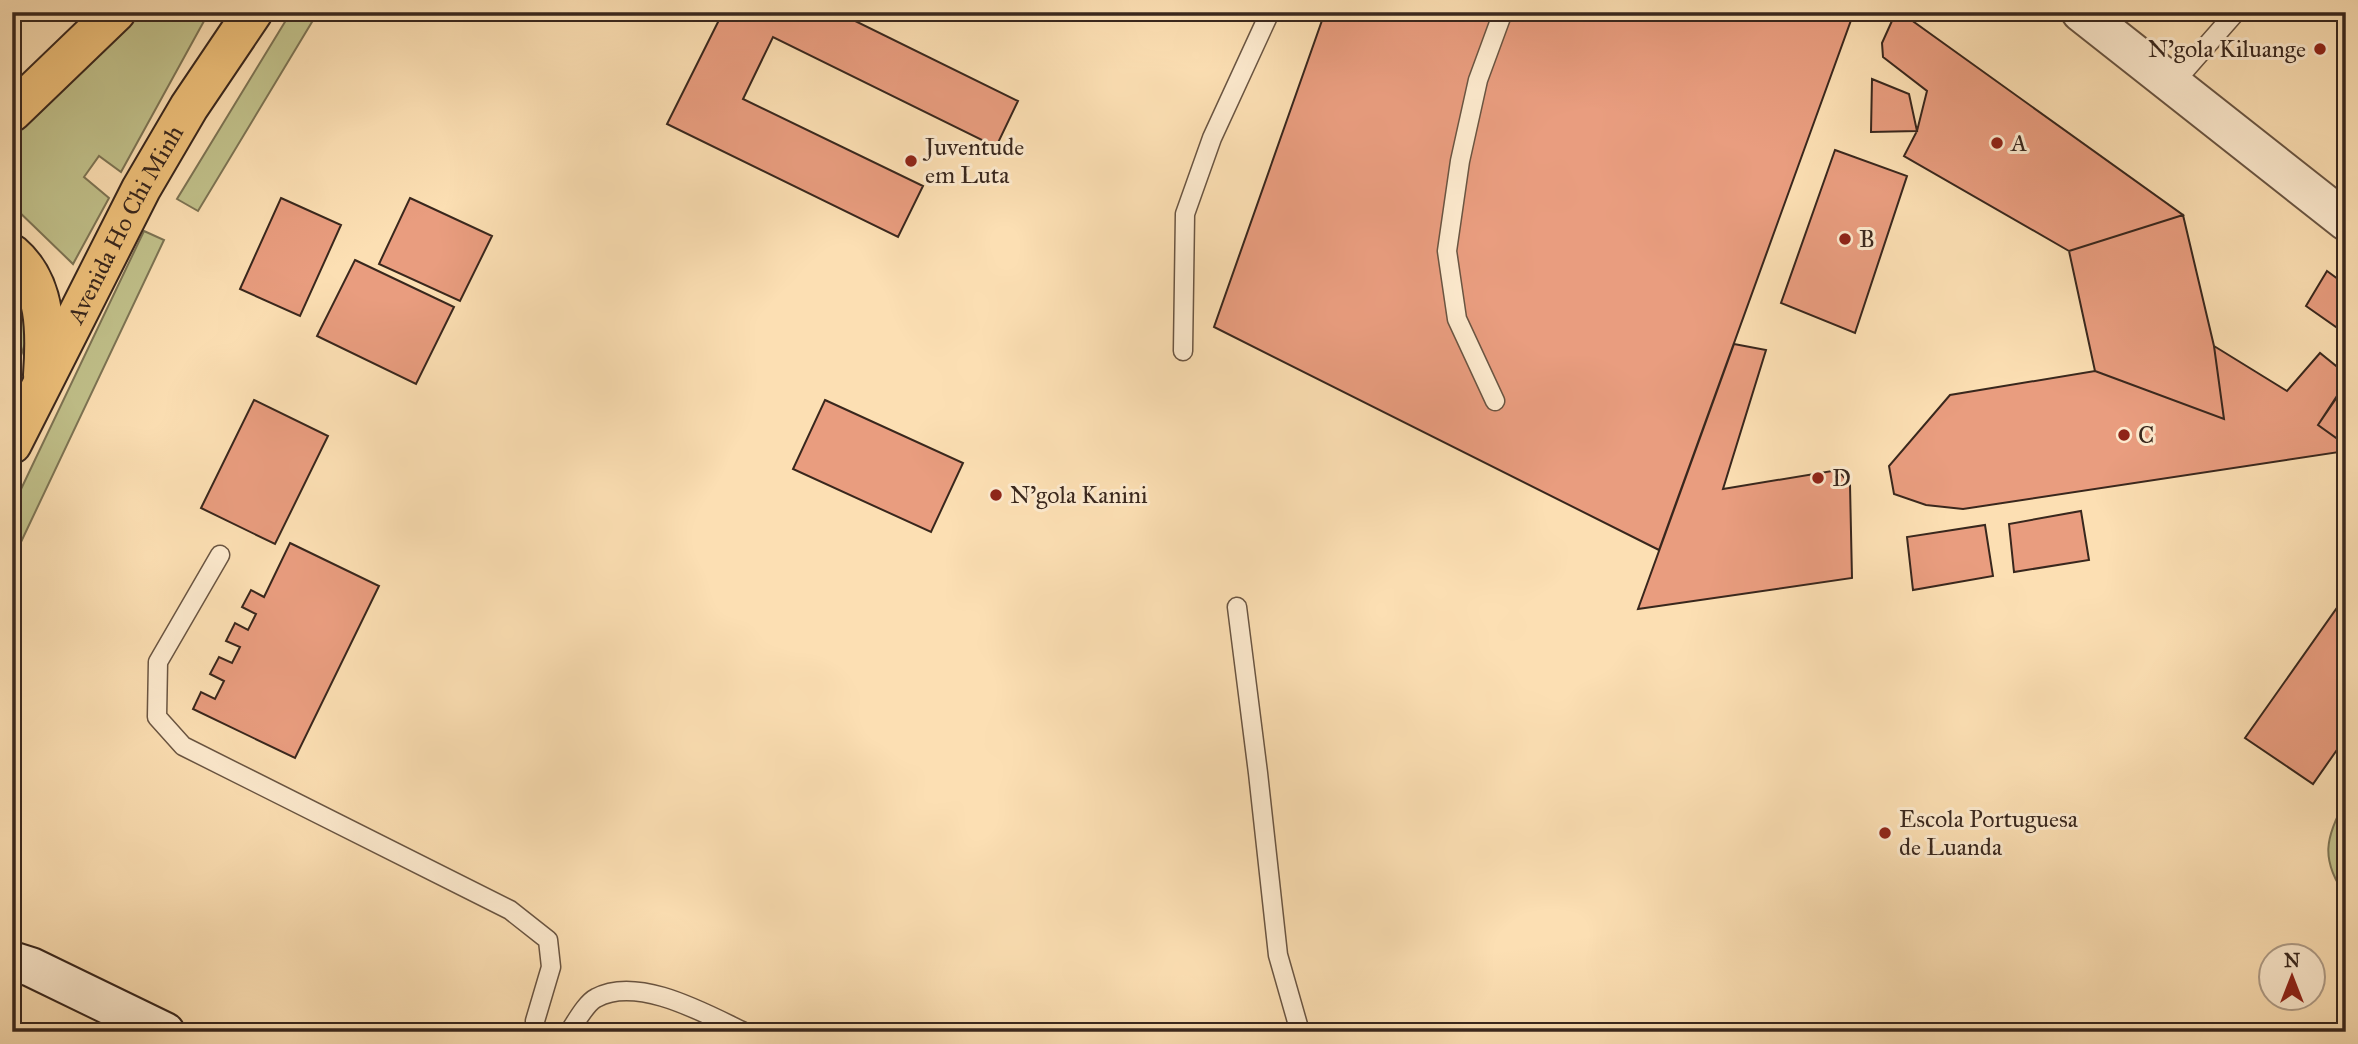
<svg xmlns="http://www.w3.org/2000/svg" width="2358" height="1044" viewBox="0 0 2358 1044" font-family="'IM FELL Great Primer',serif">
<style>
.green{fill:#c1c18b;stroke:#7d7454;stroke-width:2}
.building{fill:#e99d7f;stroke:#39271d;stroke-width:2}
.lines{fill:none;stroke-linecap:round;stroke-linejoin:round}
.service-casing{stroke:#6a5542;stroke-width:21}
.tertiary-casing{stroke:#6a5542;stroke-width:42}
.secondary-casing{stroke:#39271d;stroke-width:42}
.primary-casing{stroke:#39271d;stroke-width:42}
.service{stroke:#fdeace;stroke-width:18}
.tertiary{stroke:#fdeace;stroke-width:38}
.secondary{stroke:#fdeace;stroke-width:38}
.primary{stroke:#eec07a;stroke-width:38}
.poi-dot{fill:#8f2418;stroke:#fdeace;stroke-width:2.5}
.labels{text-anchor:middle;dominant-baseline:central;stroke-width:6;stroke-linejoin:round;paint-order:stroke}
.poi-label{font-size:24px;fill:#39271d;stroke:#fdeace;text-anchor:start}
.street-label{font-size:24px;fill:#39271d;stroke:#fdeace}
</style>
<rect width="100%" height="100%" fill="#fcdfb3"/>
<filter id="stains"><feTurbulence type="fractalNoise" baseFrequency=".00286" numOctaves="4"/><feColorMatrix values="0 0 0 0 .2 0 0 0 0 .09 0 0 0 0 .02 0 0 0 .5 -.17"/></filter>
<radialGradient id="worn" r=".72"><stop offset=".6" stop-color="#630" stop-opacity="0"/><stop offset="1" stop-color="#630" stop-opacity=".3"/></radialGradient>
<path class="green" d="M136 12H209L121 172 99 156 84 177 109 198 73 264 12 205V137Z
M291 12H318L198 211 177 199Z
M144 231 164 240 12 561V508Z
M12 285C36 328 27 338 12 381Z
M2346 800V896C2320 860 2325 837 2346 800Z"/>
<path class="building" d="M723 12H837L1018 101 996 147 773 37 743 99 923 186 898 237 667 124Z
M1325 12H1854L1659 550 1214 327Z
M1896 12H1900L2183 215 2069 251 1904 156 1917 131 1927 91 1883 57 1882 43Z
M1872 79 1909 94 1917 131 1871 132Z
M1835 150 1907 176 1855 333 1781 303Z
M281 198 341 225 300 316 240 289Z
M410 198 492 236 460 301 379 264Z
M2183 215 2214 346 2224 419 2095 371 2069 251Z
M355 260 454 307 416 384 317 336Z
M2327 271 2346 285V334L2306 306Z
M1734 344 1766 350 1723 489 1838 470 1850 485 1852 578 1638 609Z
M2214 346 2287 391 2320 353 2346 374V384L2318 425 2346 445V451L1963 509 1926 505 1894 494 1889 466 1950 395 2095 371 2224 419Z
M2337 396 2346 402V445L2318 425Z
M254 400 328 436 275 544 201 508Z
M825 400 963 463 931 532 793 469Z
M2081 511 2089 560 2014 572 2009 524Z
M1985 525 1993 576 1913 590 1907 537Z
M290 543 379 586 295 758 193 709 201 692 215 699 224 681 210 674 219 657 232 663 240 647 226 641 235 623 248 630 256 614 242 607 251 590 264 597Z
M2346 595V737L2313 784 2245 738Z"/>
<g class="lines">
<g class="service-casing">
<path id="service" d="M2172 85 2236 12
M1183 351 1185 214 1212 138 1270 12
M1495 401 1457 319 1447 251 1460 161 1478 80 1503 12
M220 555 158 662 157 717 183 746 510 910 548 940 551 967 535 1021V1032
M1237 607 1258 773 1278 955 1300 1032
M569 1032C576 1022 586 1003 596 998 638 975 706 1014 744 1032"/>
</g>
<g class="tertiary-casing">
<path id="tertiary" d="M2081 12 2346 221"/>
</g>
<g class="secondary-casing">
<path id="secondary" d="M12 961 31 967 165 1032"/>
</g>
<g class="primary-casing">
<g id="primary">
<path d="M12 112 116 12"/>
<path d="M12 254C47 284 46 333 43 375"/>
<path id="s1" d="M12 444 141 189 189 107 253 12"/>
</g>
</g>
<use href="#service" class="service"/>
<use href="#tertiary" class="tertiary"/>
<use href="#secondary" class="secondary"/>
<use href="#primary" class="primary"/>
</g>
<g class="poi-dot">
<circle cx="2320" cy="49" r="7"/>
<circle cx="1997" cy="143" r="7"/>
<circle cx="911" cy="161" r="7"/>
<circle cx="1845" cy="239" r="7"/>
<circle cx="2124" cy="435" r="7"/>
<circle cx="1818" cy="478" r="7"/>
<circle cx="996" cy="495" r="7"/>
<circle cx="1885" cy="833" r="7"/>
</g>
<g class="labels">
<g class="poi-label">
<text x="2306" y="49" text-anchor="end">N'gola Kiluange</text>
<text x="2011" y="143">A</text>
<text x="925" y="147">Juventude<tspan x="925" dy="28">em Luta</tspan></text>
<text x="1859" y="239">B</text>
<text x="2138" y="435">C</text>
<text x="1832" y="478">D</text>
<text x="1010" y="495">N'gola Kanini</text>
<text x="1899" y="819">Escola Portuguesa<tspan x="1899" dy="28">de Luanda</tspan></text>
</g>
<g class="street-label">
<text stroke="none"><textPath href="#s1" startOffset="247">Avenida Ho Chi Minh</textPath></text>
</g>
</g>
<rect width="2358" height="1044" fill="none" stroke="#fcdfb3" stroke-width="42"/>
<rect x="14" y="14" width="2330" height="1016" fill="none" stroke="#39271d" stroke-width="3.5"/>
<rect x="21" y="21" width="2316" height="1002" fill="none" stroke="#39271d" stroke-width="2"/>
<g transform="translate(2292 977)"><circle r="33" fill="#fdeace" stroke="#af9c87" stroke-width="2"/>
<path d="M0-5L12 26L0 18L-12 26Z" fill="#8f2418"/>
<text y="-10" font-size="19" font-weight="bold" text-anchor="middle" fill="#39271d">N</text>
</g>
<rect width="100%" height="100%" filter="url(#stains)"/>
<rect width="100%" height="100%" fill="url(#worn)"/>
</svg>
